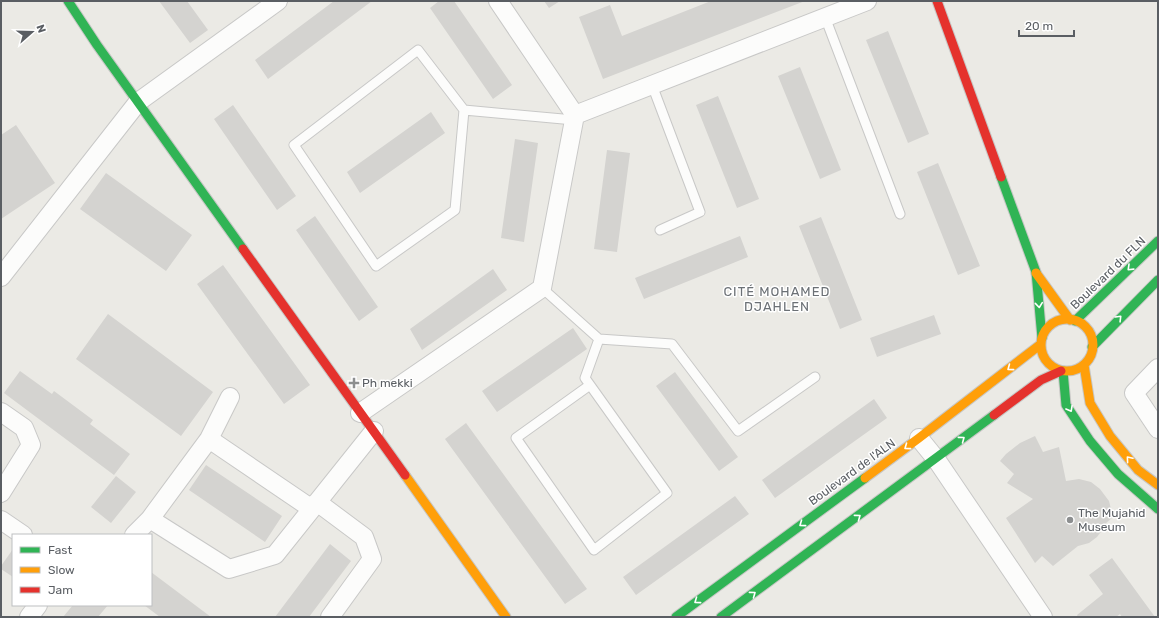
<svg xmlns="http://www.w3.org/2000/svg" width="1159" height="618" viewBox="0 0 1159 618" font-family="Rubik,sans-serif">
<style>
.building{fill:#d4d3d0}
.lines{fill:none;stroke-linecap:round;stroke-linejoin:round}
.lane-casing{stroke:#c8c8c7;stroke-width:11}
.street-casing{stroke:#c8c8c7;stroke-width:20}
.fast-casing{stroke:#c7c7c5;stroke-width:11}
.slow-casing{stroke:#c7c7c5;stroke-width:11}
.jam-casing{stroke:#c7c7c5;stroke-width:11}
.lane{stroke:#fcfcfb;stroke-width:9}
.street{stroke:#fcfcfb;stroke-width:18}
.fast{stroke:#30b455;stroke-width:9}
.slow{stroke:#ff9f0a;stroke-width:9}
.jam{stroke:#e5322d;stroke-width:9}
.oneway{stroke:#fff}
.poi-dot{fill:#8d8f90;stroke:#fff;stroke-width:1.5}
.labels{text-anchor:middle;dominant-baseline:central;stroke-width:3;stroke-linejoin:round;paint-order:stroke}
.street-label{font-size:12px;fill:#5a5e63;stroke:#fff}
.poi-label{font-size:12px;fill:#5a5e63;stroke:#fff;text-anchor:start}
.neighbourhood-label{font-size:13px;letter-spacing:1px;fill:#6b7075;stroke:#fff}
</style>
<rect width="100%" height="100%" fill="#ebeae5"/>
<path class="building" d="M159 1H187L208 30 190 43Z
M334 1H372L268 79 255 60Z
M439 1H454L512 85 493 99 430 8Z
M544 1H560L549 8Z
M711 1H805L603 79 579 17 610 5 622 36Z
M888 31 929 134 908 143 866 40Z
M800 67 841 170 820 179 778 76Z
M718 96 759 199 737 208 696 105Z
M233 105 296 196 277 210 214 119Z
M431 112 445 133 360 193 347 172Z
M16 125 55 183 1 219V135Z
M515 139 538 143 524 242 501 238Z
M607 150 630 153 617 252 594 249Z
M938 163 980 266 958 275 917 172Z
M106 173 192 235 166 271 80 209Z
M315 216 378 307 359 321 296 230Z
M821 217 862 320 840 329 799 226Z
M740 236 748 257 644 299 635 278Z
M223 265 310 385 284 404 197 284Z
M493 269 507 290 422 350 410 329Z
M108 314 213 392 181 436 76 359Z
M934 315 941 334 877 357 870 338Z
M573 328 587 349 497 412 482 391Z
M20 371 52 394 54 391 93 420 90 424 130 454 114 475 4 393Z
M675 372 738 457 719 471 656 386Z
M874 399 887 418 775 498 762 480Z
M466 423 587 589 565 604 445 439Z
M1035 436 1043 452 1059 447 1066 481 1079 479 1091 482 1100 489 1109 501 1113 517 1105 524 1103 529 1097 537 1089 543 1078 546 1053 566 1042 556 1035 563 1006 518 1033 499 1007 483 1014 474 1000 461 1006 454 1020 443Z
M206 465 282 516 265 542 189 490Z
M116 476 136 492 111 523 91 507Z
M735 496 749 514 636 595 623 577Z
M330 544 351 561 309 617H275Z
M13 549V577L1 569V566Z
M1112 558 1155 617H1122L1120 614 1116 617H1078L1077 615 1103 594 1089 575Z
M151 572 211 617H160L144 605H151Z
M73 605H108L98 617H63Z"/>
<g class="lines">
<g class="lane-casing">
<path id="lane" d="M825 17 900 214
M652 85 700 212 660 230
M464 110 455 210 376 266 294 145 418 50 464 110 574 120
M542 288 599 339
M590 385 516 438 594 550 667 493 590 385 585 378 599 339 672 344 738 431 815 377"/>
</g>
<g class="street-casing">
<path id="street" d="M575 115 867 1
M1 277 138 102 278 1
M1158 368 1134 393 1158 429
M1 412 24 428 31 445 1 493
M360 413 542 288 575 115 498 1
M919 438 936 459 1043 617
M209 439 312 509
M317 502 364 537 372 559 330 617
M150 519 229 569 275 555 374 431
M1 520 23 535
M134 535 150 519 209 439 230 397
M29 617 38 605"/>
</g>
<g class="fast-casing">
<path id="fast" d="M68 1 97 45 243 249
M1001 177 1036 272 1042 338
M1075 321 1158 241
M1092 347 1158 280
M1063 371 1066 405 1090 441 1118 474 1158 509
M676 617 865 478
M721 617 994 415"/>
</g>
<g class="slow-casing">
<path id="slow" d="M1036 273 1070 320
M1041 345a26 26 0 1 1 52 0a26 26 0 1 1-52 0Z
M1084 365 1090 403 1110 436 1138 470 1158 485
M405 475 506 617
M865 478 919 438 1041 344"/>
</g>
<g class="jam-casing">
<path id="jam" d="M937 1 1001 177
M243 249 405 475
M994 415 1041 380 1061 371"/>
</g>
<use href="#lane" class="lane"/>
<use href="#street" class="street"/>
<use href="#fast" class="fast"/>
<use href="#slow" class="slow"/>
<use href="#jam" class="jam"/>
</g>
<defs><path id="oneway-chevron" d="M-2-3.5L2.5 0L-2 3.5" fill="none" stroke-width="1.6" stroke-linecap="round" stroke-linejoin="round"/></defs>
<g class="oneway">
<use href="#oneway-chevron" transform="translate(1130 268) rotate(136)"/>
<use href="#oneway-chevron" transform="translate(1039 305) rotate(84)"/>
<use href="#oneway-chevron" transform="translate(1119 318) rotate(-45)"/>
<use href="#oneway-chevron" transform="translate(1010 368) rotate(143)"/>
<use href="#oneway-chevron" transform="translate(1070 409) rotate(61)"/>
<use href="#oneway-chevron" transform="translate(962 439) rotate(-37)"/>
<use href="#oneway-chevron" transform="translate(907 447) rotate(144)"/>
<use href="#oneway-chevron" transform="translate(1129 459) rotate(-130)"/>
<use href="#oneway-chevron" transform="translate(858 517) rotate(-36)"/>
<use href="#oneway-chevron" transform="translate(802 524) rotate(144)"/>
<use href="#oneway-chevron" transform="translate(753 594) rotate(-36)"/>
<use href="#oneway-chevron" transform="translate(697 601) rotate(144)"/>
</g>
<g class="poi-dot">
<path d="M352 377h4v4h4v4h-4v4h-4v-4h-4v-4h4z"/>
<circle cx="1070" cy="520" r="4"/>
</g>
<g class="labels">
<g class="street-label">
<text transform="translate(1108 273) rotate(-44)">Boulevard du FLN</text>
<text transform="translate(852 472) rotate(-36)">Boulevard de l'ALN</text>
</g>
<g class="poi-label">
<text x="362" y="383">Ph mekki</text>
<text x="1078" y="513">The Mujahid<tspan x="1078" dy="14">Museum</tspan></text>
</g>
<g class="neighbourhood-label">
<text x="777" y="291">CITÉ MOHAMED<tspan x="777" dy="15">DJAHLEN</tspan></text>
</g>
</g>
<rect width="1159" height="618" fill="none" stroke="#5a5e63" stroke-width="4"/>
<rect x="12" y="534" width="140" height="72" fill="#ffffff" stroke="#bdbfc1"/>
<rect x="20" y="547" width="20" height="6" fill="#30b455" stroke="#bdbfc1"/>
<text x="48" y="554" font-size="12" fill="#5a5e63">Fast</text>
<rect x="20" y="567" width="20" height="6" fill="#ff9f0a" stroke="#bdbfc1"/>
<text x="48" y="574" font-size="12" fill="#5a5e63">Slow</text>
<rect x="20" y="587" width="20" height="6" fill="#e5322d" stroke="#bdbfc1"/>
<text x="48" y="594" font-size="12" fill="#5a5e63">Jam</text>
<g transform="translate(32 32) rotate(70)" stroke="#ffffff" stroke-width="3" paint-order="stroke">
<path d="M0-3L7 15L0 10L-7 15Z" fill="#5a5e63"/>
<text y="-6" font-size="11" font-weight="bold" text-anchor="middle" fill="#5a5e63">N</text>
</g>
<path d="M1019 30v6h55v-6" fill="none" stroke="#5a5e63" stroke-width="2"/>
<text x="1025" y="30" font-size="12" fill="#5a5e63" stroke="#ffffff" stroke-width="3" paint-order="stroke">20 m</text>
</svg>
